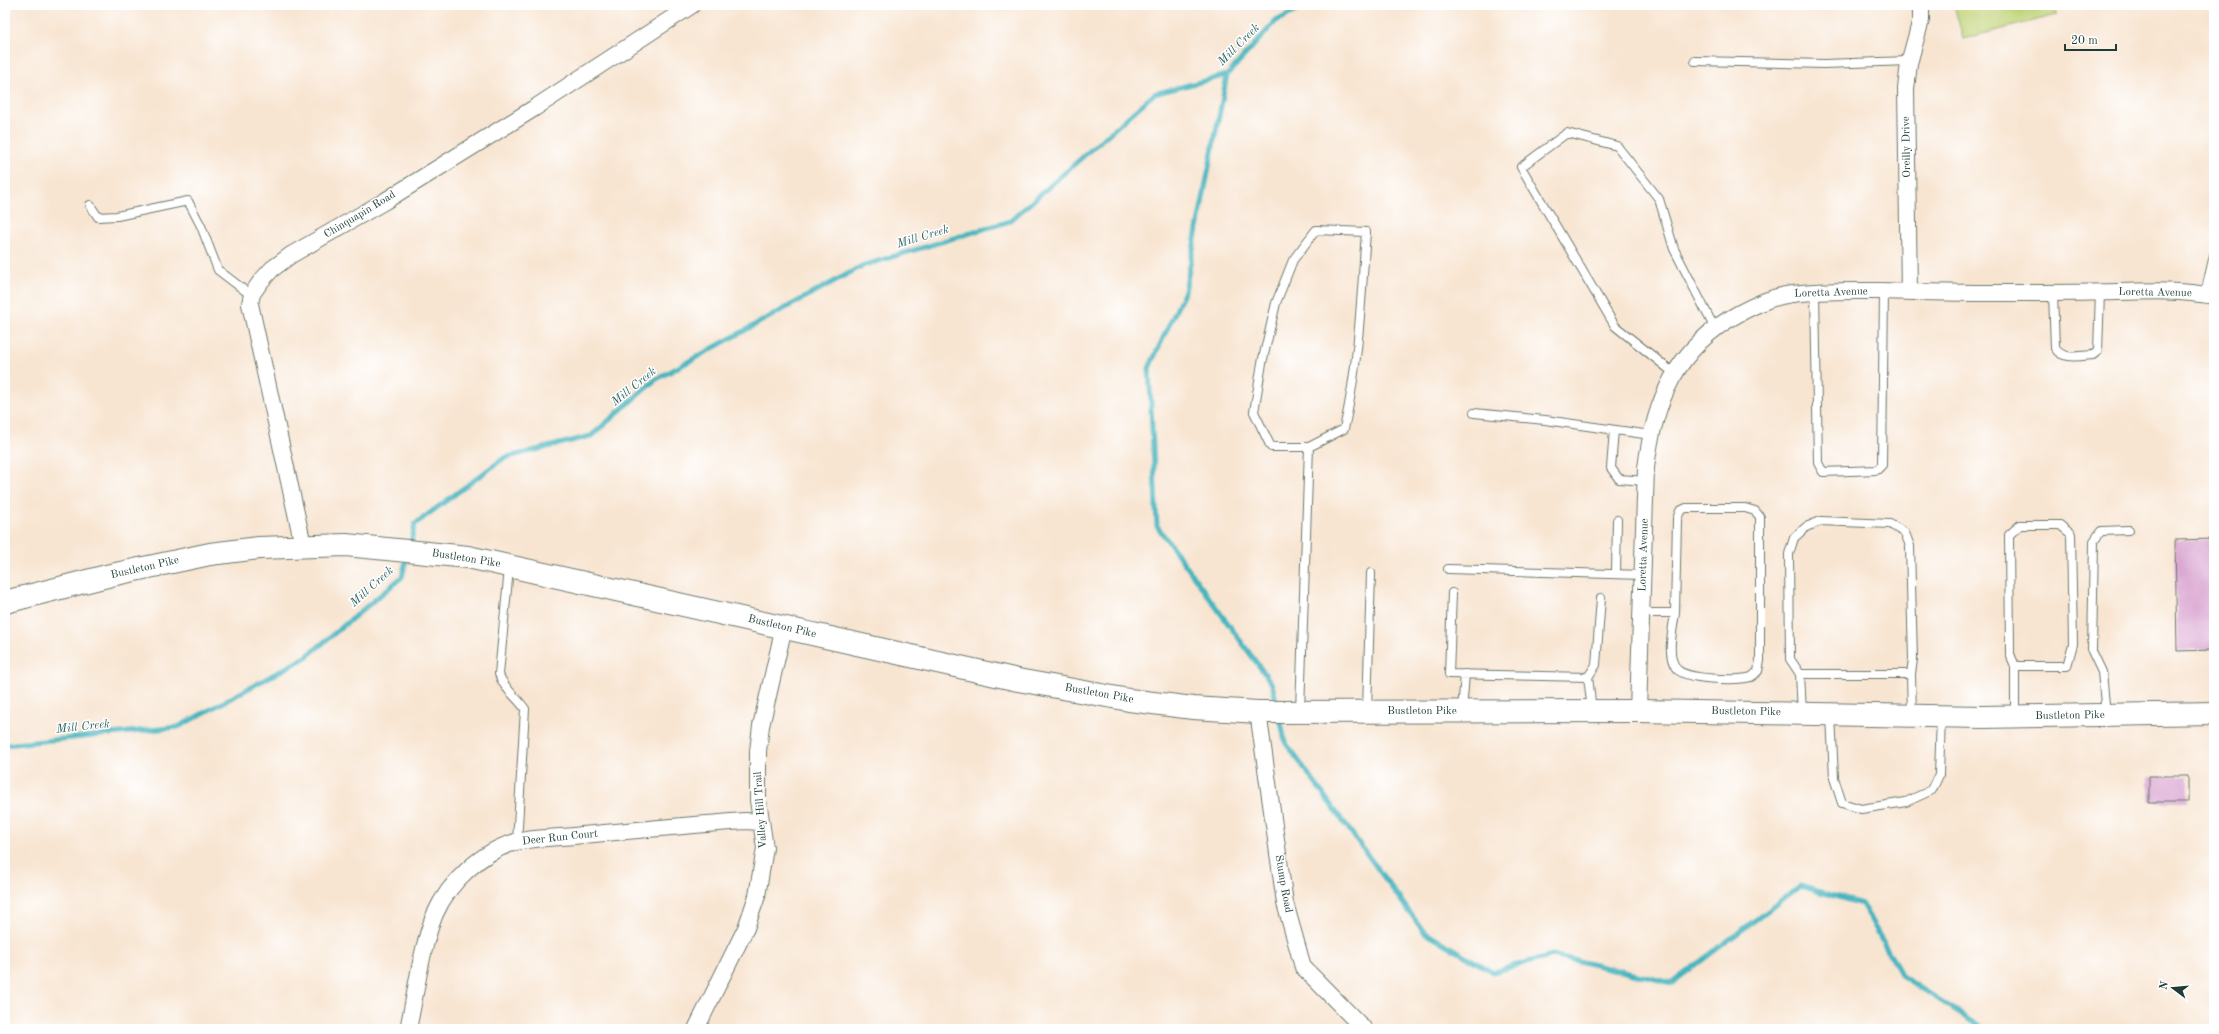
<svg xmlns="http://www.w3.org/2000/svg" width="2219" height="1034" viewBox="0 0 2219 1034" font-family="'Old Standard TT',serif">
<style>
.green{fill:#c0d376;stroke:#708855}
.lines{fill:none;stroke-linecap:round;stroke-linejoin:round}
.stream{stroke:#46b5bf;stroke-width:5}
.building{fill:#d9a4d0}
.service-casing{stroke:#6b786b;stroke-width:10}
.minor-casing{stroke:#6b786b;stroke-width:18}
.secondary-casing{stroke:#6b786b;stroke-width:24}
.service{stroke:#fff;stroke-width:8}
.minor{stroke:#fff;stroke-width:16}
.secondary{stroke:#fff;stroke-width:22}
.labels{text-anchor:middle;dominant-baseline:central;stroke-width:3;stroke-linejoin:round;paint-order:stroke}
.street-label{font-size:11px;fill:#1f3d34;stroke:#fff}
.water-label{font-size:12px;font-style:italic;fill:#2b615e;stroke:#fff}
</style>
<rect width="100%" height="100%" fill="#fff"/>
<filter id="ink" filterUnits="userSpaceOnUse"><feTurbulence type="fractalNoise" baseFrequency=".025" numOctaves="2"/><feDisplacementMap in="SourceGraphic" scale="8" xChannelSelector="R" yChannelSelector="G"/><feConvolveMatrix kernelMatrix="1 2 1 2 8 2 1 2 1" color-interpolation-filters="sRGB"/></filter>
<filter id="wash" filterUnits="userSpaceOnUse"><feTurbulence type="fractalNoise" baseFrequency=".012" numOctaves="4" result="noise"/><feDisplacementMap in="SourceGraphic" scale="16" xChannelSelector="R" yChannelSelector="G"/><feGaussianBlur stdDeviation="0.9" result="paint"/><feColorMatrix in="noise" values="0 0 0 0 0 0 0 0 0 0 0 0 0 0 0 0 0 1.4 0 .05"/><feComposite in="paint" operator="in"/></filter>
<g filter="url(#wash)">
<rect width="100%" height="100%" fill="#f8e5d1"/>
<path class="green" d="M1954 5H2054L2057 15 1963 39Z"/>
<g class="lines">
<path class="stream" d="M1227 75 1185 291 1149 368 1157 526 1272 684 1278 708
M410 546 415 524 504 458 591 436 655 380 862 266 1010 221 1154 94 1227 75 1276 21 1308 5
M1280 717 1285 742 1424 932 1493 972 1552 955 1672 983 1800 886 1862 904 1902 976 1985 1029
M5 745 178 727 306 657 402 577 407 556"/>
</g>
<g id="blocks">
<path class="building" d="M2214 539V650L2177 651 2175 540Z
M2149 776H2188V802H2149Z"/>
</g>
</g>
<g filter="url(#ink)">
<use href="#blocks" fill-opacity="0" stroke="#6b786b" stroke-width="1"/>
<g class="lines">
<g class="service-casing">
<path id="service" d="M1695 61 1824 64 1909 61
M90 205 98 217 117 216 188 201 201 226 218 270 252 296
M1815 292 1818 463 1823 472 1877 470 1882 465 1884 292
M2053 293 2055 348C2062 360 2080 356 2093 355L2098 351 2100 292
M2205 294 2214 255
M1675 374 1615 326 1521 167 1567 133 1617 146 1659 199 1674 249 1715 329
M1474 413 1545 420 1651 435
M1614 430 1611 468 1619 479 1646 481
M509 568 499 674C503 688 517 697 525 709L517 842
M1448 569 1643 575
M1616 574 1617 520
M1452 593 1449 674 1588 677
M1642 613H1675C1673 629 1666 654 1676 668 1684 680 1737 681 1751 677 1753 676 1756 673 1758 671L1760 661V517L1755 511 1745 508H1686L1680 511 1677 519 1675 613
M1800 674 1790 659 1789 554 1794 538 1806 527 1821 521 1890 524 1905 533 1910 546 1913 659 1911 674
M1592 710 1588 677 1596 665 1601 598
M1300 711 1309 447 1344 429C1359 364 1361 298 1366 232L1316 230 1293 260 1276 303 1262 363 1254 412 1271 447H1309
M1367 711 1371 573
M1462 711 1465 674
M1802 713 1800 674H1911L1912 715
M1831 715 1834 778 1842 803 1861 809 1906 802 1932 790 1939 775 1941 717
M2106 715 2102 672 2092 651 2094 541 2101 531 2129 530
M2015 716V666L2010 654 2009 535 2020 525H2060L2071 534 2073 644 2067 666H2015"/>
</g>
<g class="minor-casing">
<path id="minor" d="M1909 292 1906 89 1909 63 1921 20V5
M303 545 250 304 252 294 261 281 272 269 291 255 385 201 533 109 692 5
M1638 711 1646 468C1654 401 1677 347 1738 314 1755 305 1773 296 1792 294 1820 290 1850 291 1879 291 1918 292 1957 293 1996 293 2036 293 2077 293 2117 292 2150 291 2182 290 2214 296
M1258 712 1285 903 1303 967 1364 1029
M408 1029C416 993 421 948 435 914 449 882 482 851 516 842 537 837 561 838 583 835 637 830 691 825 745 821L760 822
M696 1029 746 928 757 896 765 848 758 800V751L761 726 784 627"/>
</g>
<g class="secondary-casing">
<path id="secondary" d="M5 602 111 575 210 554 259 548 346 545 468 557 1018 680 1129 700 1193 708 1258 712 1638 711 1983 717 2214 713"/>
</g>
<use href="#service" class="service"/>
<use href="#minor" class="minor"/>
<use href="#secondary" class="secondary"/>
</g>
</g>
<g class="labels">
<g class="street-label">
<text transform="translate(1907 147) rotate(-91)">Oreilly Drive</text>
<text transform="translate(360 215) rotate(-31)">Chinquapin Road</text>
<text transform="translate(1831 293) rotate(-2)">Loretta Avenue</text>
<text transform="translate(2155 293) rotate(1)">Loretta Avenue</text>
<text transform="translate(1644 555) rotate(-88)">Loretta Avenue</text>
<text transform="translate(466 559) rotate(9)">Bustleton Pike</text>
<text transform="translate(145 568) rotate(-13)">Bustleton Pike</text>
<text transform="translate(782 627) rotate(13)">Bustleton Pike</text>
<text transform="translate(1099 694) rotate(10)">Bustleton Pike</text>
<text x="1422" y="711">Bustleton Pike</text>
<text transform="translate(1746 712) rotate(1)">Bustleton Pike</text>
<text transform="translate(2070 716) rotate(-1)">Bustleton Pike</text>
<text transform="translate(761 810) rotate(-94)">Valley Hill Trail</text>
<text transform="translate(560 838) rotate(-6)">Deer Run Court</text>
<text transform="translate(1283 884) rotate(80)">Stump Road</text>
</g>
<g class="water-label">
<text transform="translate(1239 45) rotate(-45)">Mill Creek</text>
<text transform="translate(923 237) rotate(-17)">Mill Creek</text>
<text transform="translate(634 387) rotate(-39)">Mill Creek</text>
<text transform="translate(372 587) rotate(-42)">Mill Creek</text>
<text transform="translate(83 727) rotate(-6)">Mill Creek</text>
</g>
</g>
<rect width="2219" height="1034" fill="none" stroke="#fff" stroke-width="20"/>
<g transform="translate(2173 988) rotate(286)" stroke="#ffffff" stroke-width="3" paint-order="stroke">
<path d="M0-3L7 15L0 10L-7 15Z" fill="#1f3d34"/>
<text y="-6" font-size="11" font-weight="bold" text-anchor="middle" fill="#1f3d34">N</text>
</g>
<path d="M2065 44v6h51v-6" fill="none" stroke="#1f3d34" stroke-width="2"/>
<text x="2071" y="44" font-size="12" fill="#1f3d34" stroke="#ffffff" stroke-width="3" paint-order="stroke">20 m</text>
</svg>
